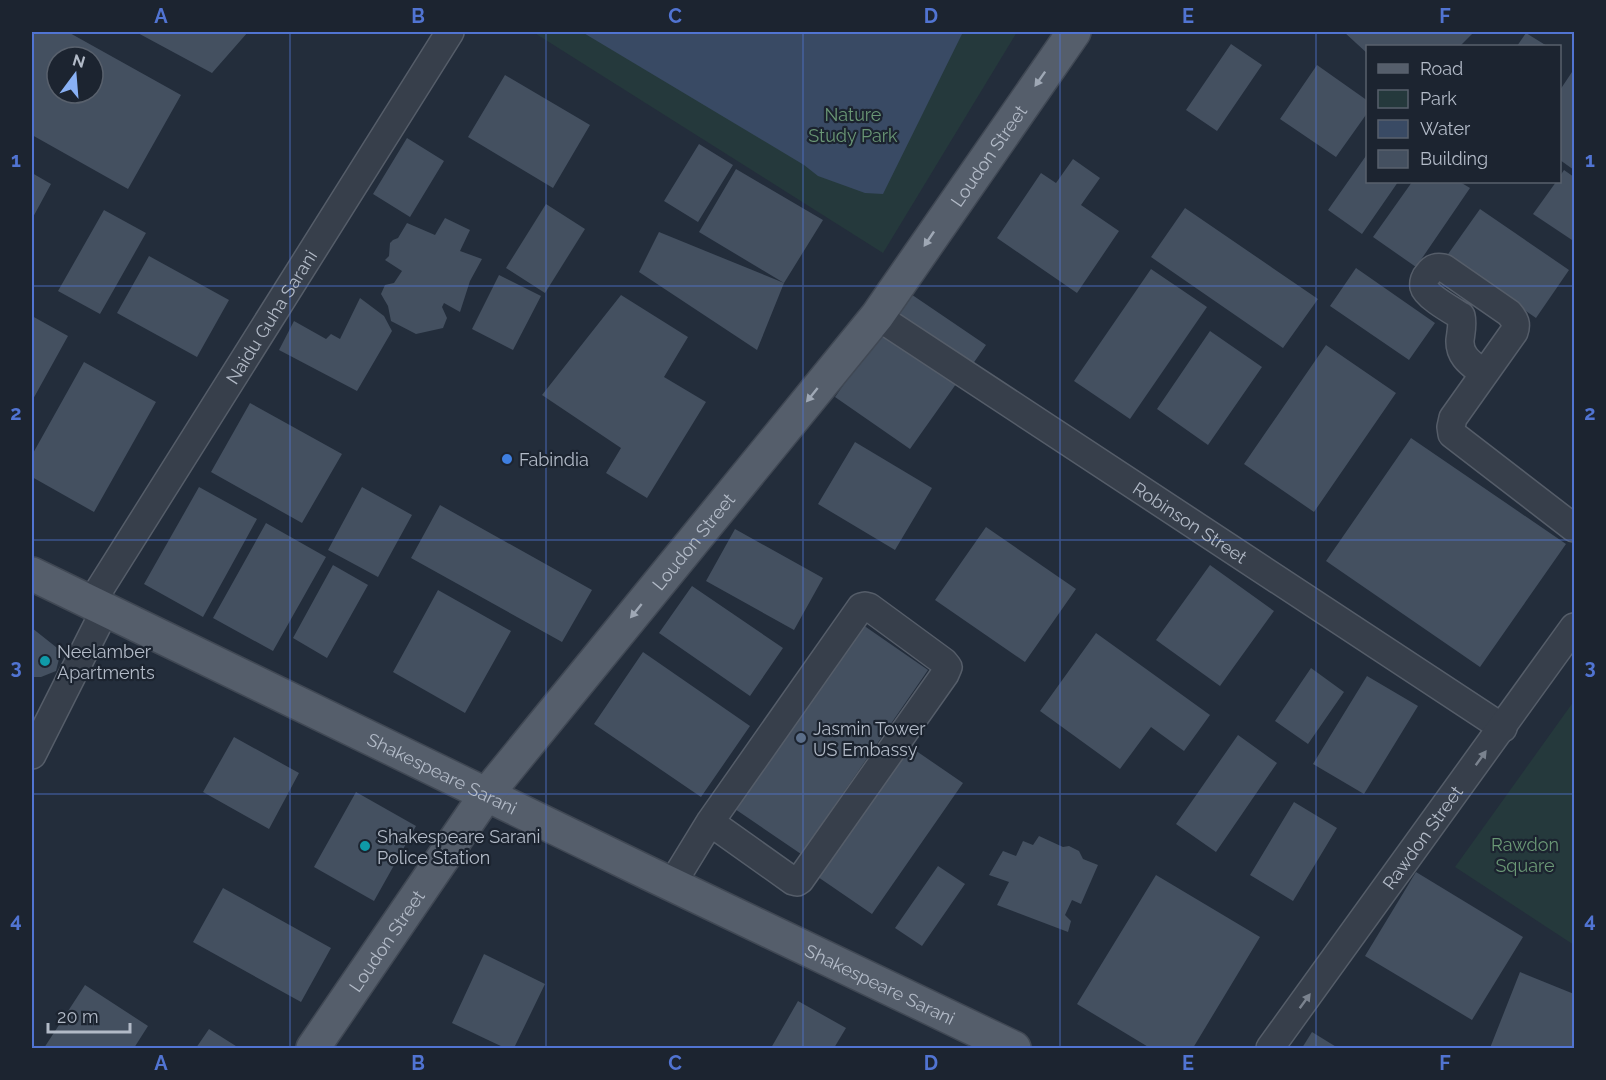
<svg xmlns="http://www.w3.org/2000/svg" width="1606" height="1080" viewBox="0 0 1606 1080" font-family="Raleway,sans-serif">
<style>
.green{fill:#25393c}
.water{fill:#394a64}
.building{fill:#445060;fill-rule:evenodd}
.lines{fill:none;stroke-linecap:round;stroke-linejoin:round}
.minor-casing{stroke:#555d69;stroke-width:30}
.major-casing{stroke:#404854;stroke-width:36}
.minor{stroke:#373f4b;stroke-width:27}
.major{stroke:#555e6b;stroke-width:33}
.oneway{fill:#9fa8b5}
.oneway2{fill:#7b838f}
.grid{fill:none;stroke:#5174d2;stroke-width:1.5;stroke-opacity:0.55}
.shop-dot{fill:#3f7fe0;stroke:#1c2430;stroke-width:2}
.culture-dot{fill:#0f9aa8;stroke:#1c2430;stroke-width:2}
.service-dot{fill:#5c6f8a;stroke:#1c2430;stroke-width:2}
.labels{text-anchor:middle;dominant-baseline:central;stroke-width:4.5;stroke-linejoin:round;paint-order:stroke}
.park-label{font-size:18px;fill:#6a9775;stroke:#1c2430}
.street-label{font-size:18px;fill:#b2bac7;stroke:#1c2430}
.poi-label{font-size:18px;fill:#b2bac7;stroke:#1c2430;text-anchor:start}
.neatline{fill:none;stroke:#5174d2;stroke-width:2}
.grid-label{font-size:20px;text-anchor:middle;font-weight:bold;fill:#5174d2}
</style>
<rect width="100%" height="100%" fill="#232d3b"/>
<path class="green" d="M533 32H1017L883 253Z
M1574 701V945L1455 867Z"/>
<path class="water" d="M582 32H963L883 194 865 193 818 176 804 165Z"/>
<path class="building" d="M32 32H68L181 95 128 189 32 135ZM57 57H93V93H57Z
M136 32H248L212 73Z
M1344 32H1474L1460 46H1368V54Z
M1526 33 1547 46H1517Z
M1231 44 1262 65 1217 131 1186 110Z
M1317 65 1368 101V112L1336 157 1280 119Z
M1574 69V170L1560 160V90Z
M505 75 590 125 553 188 468 137Z
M407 138 444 161 410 217 373 194Z
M699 144 733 165 698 222 664 201Z
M1368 153V182H1398L1362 234 1328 210Z
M1073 159 1100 178 1081 205 1119 231 1077 293 997 238 1041 173 1056 183Z
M736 169 823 220 784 283 699 232Z
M1564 170 1574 177V236L1572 240 1533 214 1556 182H1560V176Z
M32 173 51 184 32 219Z
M1412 182H1460L1470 188 1416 267 1373 237Z
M546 204 585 229 545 293 506 268Z
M1185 208 1318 299 1283 348 1151 257Z
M1480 209 1569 270 1536 318 1446 257Z
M104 210 146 233 100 314 58 291Z
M445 218 470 230 460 251 482 259 470 281 460 312 444 303 442 307 447 318 443 328 416 334 391 321 388 306 381 294 385 285 394 283 402 271 385 260 389 256 390 243 393 240 398 238 407 223 435 235Z
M659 232 784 283 757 350 639 272Z
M149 256 229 300 197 357 117 313Z
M1356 268 1435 323 1409 360 1330 306Z
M1151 269 1207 307 1130 419 1074 381Z
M499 275 541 296 513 350 472 329Z
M902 288 986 345 968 371 885 313Z
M621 295 688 337 664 377 706 402 647 498 606 473 621 448 542 395Z
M360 298 384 316 392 331 357 391 279 350 294 321 326 339 331 334 340 339Z
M32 316 68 336 32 401Z
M885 325 961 377 910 449 835 397Z
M1210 331 1262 367 1208 445 1157 409Z
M1326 345 1396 393 1314 512 1244 464Z
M84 362 156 402 94 512 32 477V455Z
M250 403 342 454 302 523 211 472Z
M1411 438 1566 544 1480 667 1326 561Z
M855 442 932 488 895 550 818 504Z
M199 487 257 519 203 617 144 584Z
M362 487 412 515 378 577 328 550Z
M440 505 592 590 562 642 411 558Z
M266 523 326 557 273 651 213 618Z
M986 527 1076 589 1025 662 935 600Z
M735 529 823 578 794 630 706 581Z
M333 565 368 585 327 658 293 638Z
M1210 565 1274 611 1220 686 1156 640Z
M692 586 783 648 750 696 659 633Z
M438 590 511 631 465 713 393 672Z
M863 625 928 670 801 854 735 809Z
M32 628 61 651 56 671 41 677H32Z
M1096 633 1210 715 1184 751 1151 727 1120 769 1040 711Z
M643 652 750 726 701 797 594 724Z
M1311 668 1344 692 1308 744 1275 721Z
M1367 676 1418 706 1364 794 1313 764Z
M1238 735 1277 763 1216 852 1176 824Z
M234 737 299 773 269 829 203 792Z
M909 746 963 783 872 914 818 877Z
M356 792 416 826 374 901 314 867Z
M1294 802 1337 828 1293 901 1250 875Z
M1039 836 1063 847 1069 846 1079 851 1083 859 1098 865 1081 904 1072 900 1065 915 1071 921 1068 932 997 905 1009 882 989 875 1003 851 1016 856 1023 841 1033 845Z
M938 866 965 884 922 946 895 928Z
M1416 872 1523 937 1472 1020 1365 956Z
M1156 875 1260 937 1193 1048H1150L1077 1004Z
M223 888 331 948 301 1002 193 942Z
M484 954 545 984 514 1048H505L452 1023Z
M1520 972 1574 994V1048H1490Z
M85 985 148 1026 134 1048H44Z
M798 1001 846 1028 834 1048H771Z
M209 1029 239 1048H196Z
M1312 1032 1338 1048H1302Z"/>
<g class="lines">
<g class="minor-casing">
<g id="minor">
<path id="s1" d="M877 316 1503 728"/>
<path d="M1484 374C1472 364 1459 357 1460 340 1461 332 1463 324 1461 316 1453 311 1426 296 1424 287 1423 282 1425 277 1428 274 1433 267 1437 267 1444 268L1509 313C1515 320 1517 324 1514 332L1453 418 1451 427 1452 434 1574 528"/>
<path id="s2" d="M91 603 450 32"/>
<path d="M32 755 105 610"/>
<path d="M672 884 710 822 861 607 865 606 869 607 944 662 948 667 945 674 800 880 797 882 793 881 710 822"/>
<path id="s3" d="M1270 1048 1574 627"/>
</g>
</g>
<g class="major-casing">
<g id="major">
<path id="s4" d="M32 574 648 873 1014 1048"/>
<path id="s5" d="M313 1048 486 795 877 316 1074 32"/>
</g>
</g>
<use href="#minor" class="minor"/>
<use href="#major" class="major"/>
</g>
<defs><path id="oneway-solid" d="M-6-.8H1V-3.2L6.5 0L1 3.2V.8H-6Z" transform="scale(1.5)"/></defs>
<g class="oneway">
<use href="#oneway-solid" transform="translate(1040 79) rotate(125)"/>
<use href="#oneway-solid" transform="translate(929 239) rotate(124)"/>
<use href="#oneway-solid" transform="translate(812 395) rotate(129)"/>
<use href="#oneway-solid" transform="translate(636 611) rotate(129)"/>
</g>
<g class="oneway2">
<use href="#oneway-solid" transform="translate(1481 758) rotate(-54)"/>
<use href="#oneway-solid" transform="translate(1305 1001) rotate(-54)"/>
</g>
<path class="grid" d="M290 32V1048M546 32V1048M803 32V1048M1060 32V1048M1316 32V1048M32 286H1574M32 540H1574M32 794H1574"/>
<circle class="shop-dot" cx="507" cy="459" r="6"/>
<g class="culture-dot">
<circle cx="45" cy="661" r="6"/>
<circle cx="365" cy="846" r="6"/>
</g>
<circle class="service-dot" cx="801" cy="738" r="6"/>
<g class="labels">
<g class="park-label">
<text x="853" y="114">Nature<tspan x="853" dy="21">Study Park</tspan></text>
<text x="1525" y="844">Rawdon<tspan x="1525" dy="21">Square</tspan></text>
</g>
<g class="street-label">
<text stroke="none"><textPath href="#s5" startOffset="1120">Loudon Street</textPath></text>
<text stroke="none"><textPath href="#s2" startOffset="338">Naidu Guha Sarani</textPath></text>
<text stroke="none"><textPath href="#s1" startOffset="375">Robinson Street</textPath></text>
<text stroke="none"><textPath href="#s5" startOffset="634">Loudon Street</textPath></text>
<text stroke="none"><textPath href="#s4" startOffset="456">Shakespeare Sarani</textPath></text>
<text stroke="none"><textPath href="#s3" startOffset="260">Rawdon Street</textPath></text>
<text stroke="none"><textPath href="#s5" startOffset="130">Loudon Street</textPath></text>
<text stroke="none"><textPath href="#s4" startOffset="942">Shakespeare Sarani</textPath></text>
</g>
<g class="poi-label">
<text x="519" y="459">Fabindia</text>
<text x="57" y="651">Neelamber<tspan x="57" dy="21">Apartments</tspan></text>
<text x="813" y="728">Jasmin Tower<tspan x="813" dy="21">US Embassy</tspan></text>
<text x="377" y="836">Shakespeare Sarani<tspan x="377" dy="21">Police Station</tspan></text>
</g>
</g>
<rect width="1606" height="1080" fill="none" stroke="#1c2430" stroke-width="66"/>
<rect x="1366" y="45" width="195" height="138" fill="#1c2430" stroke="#58606c" stroke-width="1.5"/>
<rect x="1378" y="64" width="30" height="9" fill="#555e6b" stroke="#58606c" stroke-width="1.5"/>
<text x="1420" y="75" font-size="18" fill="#b2bac7">Road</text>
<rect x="1378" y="90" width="30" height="18" fill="#25393c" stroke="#58606c" stroke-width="1.5"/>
<text x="1420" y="105" font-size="18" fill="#b2bac7">Park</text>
<rect x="1378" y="120" width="30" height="18" fill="#394a64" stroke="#58606c" stroke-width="1.5"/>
<text x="1420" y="135" font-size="18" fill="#b2bac7">Water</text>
<rect x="1378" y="150" width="30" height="18" fill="#445060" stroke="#58606c" stroke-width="1.5"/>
<text x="1420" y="165" font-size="18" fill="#b2bac7">Building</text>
<g transform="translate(75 75) rotate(16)"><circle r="28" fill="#1c2430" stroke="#58606c" stroke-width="1.5"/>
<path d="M0-4.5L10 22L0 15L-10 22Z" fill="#89b1f5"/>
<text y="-9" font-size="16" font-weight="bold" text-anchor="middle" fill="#b2bac7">N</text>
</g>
<path d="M48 1023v9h82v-9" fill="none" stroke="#b2bac7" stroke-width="3"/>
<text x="57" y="1023" font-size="18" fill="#b2bac7" stroke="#1c2430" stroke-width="4.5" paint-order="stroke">20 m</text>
<rect x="33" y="33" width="1540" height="1014" class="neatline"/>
<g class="grid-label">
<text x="161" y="23">A</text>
<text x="418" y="23">B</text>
<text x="675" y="23">C</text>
<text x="931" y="23">D</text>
<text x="1188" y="23">E</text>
<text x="1445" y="23">F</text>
<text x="16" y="167">1</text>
<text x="1590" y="167">1</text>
<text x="16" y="420">2</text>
<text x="1590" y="420">2</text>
<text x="16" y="674">3</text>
<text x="1590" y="674">3</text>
<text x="16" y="927">4</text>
<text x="1590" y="927">4</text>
<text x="161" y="1070">A</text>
<text x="418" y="1070">B</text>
<text x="675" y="1070">C</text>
<text x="931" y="1070">D</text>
<text x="1188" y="1070">E</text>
<text x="1445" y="1070">F</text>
</g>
</svg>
